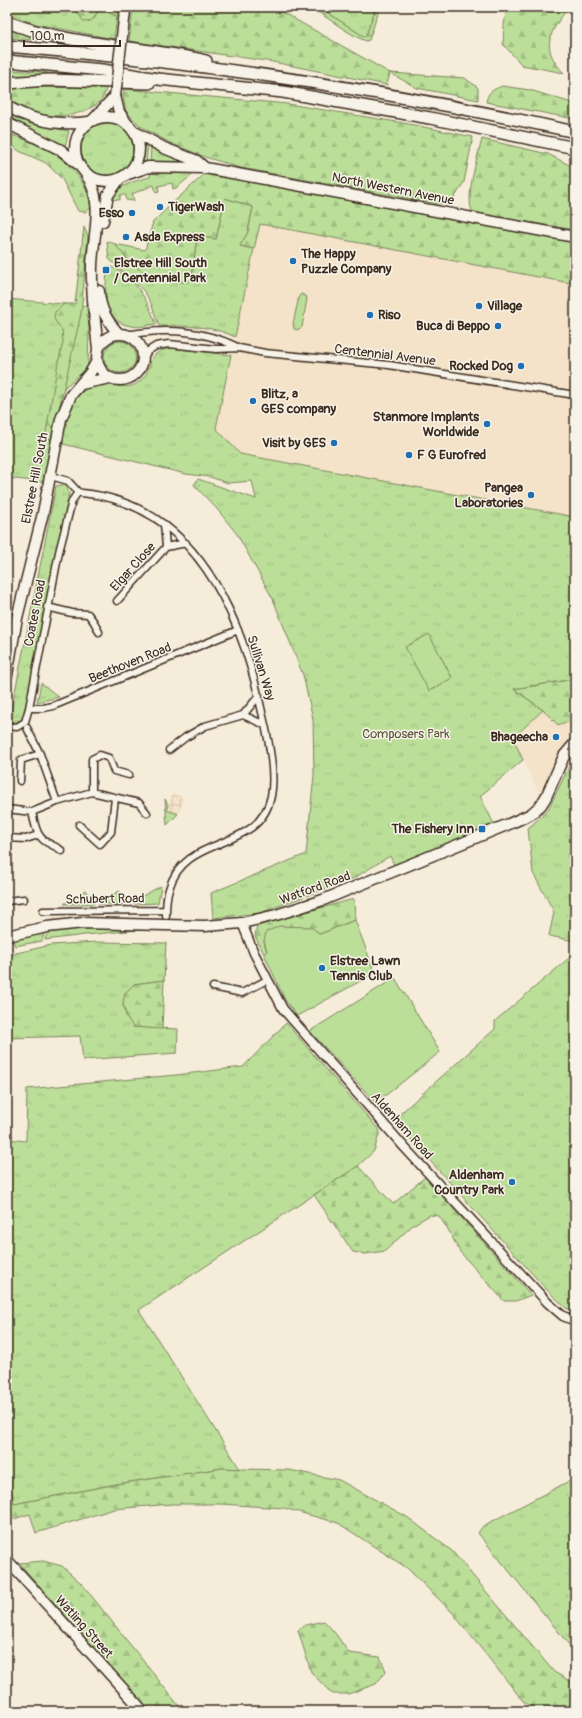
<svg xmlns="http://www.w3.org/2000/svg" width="582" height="1718" viewBox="0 0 582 1718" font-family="Pangolin,sans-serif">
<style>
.built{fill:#f4e3c9}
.industrial{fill:url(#industrial-grid)}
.grass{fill:url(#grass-tufts);stroke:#7b845c}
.forest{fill:url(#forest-firs);stroke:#7b845c}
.pitch{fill:#bbdf99;stroke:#7b845c}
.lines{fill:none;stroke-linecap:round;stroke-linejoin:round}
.minor-casing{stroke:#3b2a1e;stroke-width:9}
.tertiary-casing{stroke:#3b2a1e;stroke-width:11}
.primary-casing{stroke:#3b2a1e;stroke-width:13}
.trunk-casing{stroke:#3b2a1e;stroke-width:13}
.motorway-casing{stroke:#3b2a1e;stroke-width:14}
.minor{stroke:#f7f3e8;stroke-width:6}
.tertiary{stroke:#f7f3e8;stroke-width:8}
.primary{stroke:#f7f3e8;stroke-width:10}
.trunk{stroke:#f7f3e8;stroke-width:10}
.motorway{stroke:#f7f3e8;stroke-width:11}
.primary-bridge-casing{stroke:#3b2a1e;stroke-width:13;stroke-linecap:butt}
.primary-bridge{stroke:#f7f3e8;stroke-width:10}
.poi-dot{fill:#1f6fb2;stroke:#f7f3e8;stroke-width:1.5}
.labels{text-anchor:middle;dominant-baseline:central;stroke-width:3;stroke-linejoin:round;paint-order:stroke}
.street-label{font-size:13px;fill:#3b2a1e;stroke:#f7f3e8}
.poi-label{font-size:13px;font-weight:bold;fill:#3b2a1e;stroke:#f7f3e8;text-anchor:start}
.park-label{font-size:13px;fill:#5b573d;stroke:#f7f3e8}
</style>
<defs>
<pattern id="industrial-grid" width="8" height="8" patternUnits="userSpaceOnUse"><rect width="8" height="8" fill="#f4e3c9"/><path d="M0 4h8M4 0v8" fill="none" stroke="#d2c3ac"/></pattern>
<pattern id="grass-tufts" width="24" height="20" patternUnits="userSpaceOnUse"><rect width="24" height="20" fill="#bbdf99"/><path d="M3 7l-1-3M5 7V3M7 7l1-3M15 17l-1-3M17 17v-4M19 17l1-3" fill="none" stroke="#a2c083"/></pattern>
<pattern id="forest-firs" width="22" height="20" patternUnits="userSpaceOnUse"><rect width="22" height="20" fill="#bbdf99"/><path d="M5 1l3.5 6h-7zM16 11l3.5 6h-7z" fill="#a2c083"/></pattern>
</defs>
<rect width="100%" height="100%" fill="#f6ecda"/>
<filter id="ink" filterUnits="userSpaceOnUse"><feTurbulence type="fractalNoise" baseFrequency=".025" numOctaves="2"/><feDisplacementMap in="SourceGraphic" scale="8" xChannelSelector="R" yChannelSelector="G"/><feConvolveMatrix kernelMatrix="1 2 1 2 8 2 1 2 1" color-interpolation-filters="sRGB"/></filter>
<g filter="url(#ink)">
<path class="built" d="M260 224 575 284V517L240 454 216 428Z
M543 710 558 725 566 722 575 725V737L567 745 541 798 513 738Z"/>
<path class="industrial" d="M173 794 184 798 178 814 166 810Z"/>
<path class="grass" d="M7 7H47L50 10 58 12C74 3 80 11 94 19L97 12 104 10 117 16 114 39 36 24 7 14Z
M319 7H376L366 36H363Z
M7 70 42 72 68 77 7 80Z
M7 111 38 125 69 131 65 146 33 132 7 119Z
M81 149a26 26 0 1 1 52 0a26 26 0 1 1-52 0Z
M145 143 148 144 146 164 140 165 143 144Z
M151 146 195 164 150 163Z
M150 171 191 172V176L176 188 173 189 172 183 158 186 159 191 156 192 154 185 132 194 134 201 126 200V195H120V200L113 199C116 185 138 180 150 177Z
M225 198 253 207 248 232 240 246 254 249 235 337C211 325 186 326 159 326L151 303 144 291 109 259 107 241 115 244 131 264 192 277 196 243 203 237 216 239Z
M108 266C134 274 148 301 156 324 148 325 139 328 131 326 100 321 105 289 108 266Z
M301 294 306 296 307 299 302 327 297 330 294 329 293 324 299 296Z
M7 299 87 306 89 330 88 364 86 369 64 388 51 443 48 472 42 482 7 478Z
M104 357a16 16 0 1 1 32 0a16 16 0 1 1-32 0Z
M171 348 231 355 216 428 240 454 575 517V679L514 689 543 710 513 738 523 760 480 796 494 824 394 865 390 856 354 878 260 913 213 918 211 893 306 854 314 775 313 719 303 675 273 599 237 534 217 509 194 485 198 479 256 499 252 481 228 483 210 477 186 474 63 444C64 421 71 387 101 385 115 384 127 391 139 382 157 368 141 354 171 348Z
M63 485 67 487 69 494 25 713 22 720 9 722 56 486Z
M41 683 59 697 37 702Z
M575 754V941L549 936 554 912 533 873 528 828 543 815 549 808Z
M165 799 168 805 167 810 178 814 167 825Z
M161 886 158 903 135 904 133 901Z
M85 890 94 904H64Z
M119 891 127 904H98Z
M92 927H120L138 930 85 935 45 940 48 930Z
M45 931 42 941 15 946 13 941 30 934Z
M96 942 166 943 164 980 134 984 133 1027 178 1029 177 1053 83 1060 80 1036 7 1038 8 955 51 945Z
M575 953V1312L566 1308 547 1290 393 1120 495 1029V1021Z
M286 1023 380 1131 374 1151 358 1166 139 1310 240 1469 223 1468 117 1484 14 1504 7 1465V1139L26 1141 27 1089 176 1075 243 1067Z
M575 1478V1652L478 1533 483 1526Z"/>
<path class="forest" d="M72 7H119L117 16 104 10 97 12C94 19 92 22 84 22L74 7Z
M133 7H273L390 73 465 78 478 88V100L417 88 390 73 387 85 273 62 129 41Z
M310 7H319L363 36H366L376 7H380L369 40 366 41C347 34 328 17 310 7Z
M509 7H569C550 31 539 48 564 73L522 65 503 44C504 33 503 16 509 7Z
M7 26 68 42 7 38Z
M502 86 530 90 575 104V119L486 102C488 91 493 90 502 86Z
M27 87 106 88C105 97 100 103 92 107 65 123 32 116 7 98V90Z
M124 89 288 104 409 124 473 137 464 182 453 200 438 204 241 168 205 157 170 143 140 126 126 111 123 97Z
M7 132C19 138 32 142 44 148 68 159 88 182 91 208L85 212 78 211 62 179 46 163 19 151 7 141Z
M482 139 548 154 575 168V230L473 213C464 198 478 156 482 139Z
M206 173 575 242V284L260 224 254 249 240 246 248 232 253 207 225 198 216 239 203 237 196 243 192 278 188 282C153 283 135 271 115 244L145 250 153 222 178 198Z
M84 227 88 236 81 314 52 439 45 438 57 368 63 342 62 330 54 319 55 312 64 304H75Z
M575 679V725L566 722 558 725 543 710 514 689Z
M354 899 355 920 320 934 311 927 264 941 267 952 264 954 255 936 257 927 269 922Z
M164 980 162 1029 133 1027 126 1016 123 1003 125 993 134 984Z
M358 1166 393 1204 425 1177 531 1295 516 1301H504L460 1252 449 1231 439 1216 430 1215 414 1224 385 1251 365 1254 353 1252 314 1195Z
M7 1465 14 1504 117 1484 223 1468 240 1469 289 1470 339 1480 407 1517 452 1551 554 1672 575 1684V1711H535L523 1701 452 1612 407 1568 338 1523 284 1508 221 1504H171L114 1509 36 1533 30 1514 7 1521Z
M43 1561 62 1566 82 1584 183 1711H150L19 1563Z
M324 1621 335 1633 349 1653 380 1657 386 1671 376 1684 348 1694H332L311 1672 298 1630 306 1625Z"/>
<path class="pitch" d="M429 634 452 678 429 691 405 647Z
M355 920 375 973 297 1016 285 1000 264 954 267 951 264 941 266 932 279 926 311 927 320 934Z
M395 978 440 1052 376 1103 310 1031Z"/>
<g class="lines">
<g class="minor-casing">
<path id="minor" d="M125 335C138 333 150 331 163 331 187 330 217 336 239 348
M143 358 148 351 156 346 169 344 216 349 239 348 265 353 389 365 575 395
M51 476 68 481 78 492 82 493C195 504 241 614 262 712 268 736 276 772 271 796 259 854 185 832 169 889 166 897 166 907 166 916
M164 524 166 547
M117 601 166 547 186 543
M47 607 72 613 88 614 94 622 99 632
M29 708H43L53 706 238 630
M243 715 265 725
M7 726 17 727 25 722 29 708 59 552 72 501 78 492
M27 728 40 754 57 802
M169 750 186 737 205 726 243 715 259 696
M20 781 21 760 40 754
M92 792V759L100 755 109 758 114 771 129 775
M7 809 32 812 57 802 92 792 139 803 147 813
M32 812C35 824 36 837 48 843 53 846 58 847 62 851
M79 825 100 844 111 832 115 798
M7 838 26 839 38 835
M7 901 24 899
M43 911 166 910
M213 987 242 993 267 980"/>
</g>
<g class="tertiary-casing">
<path id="tertiary" d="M242 923 254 953 283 1009 405 1148 548 1303 563 1316 575 1321"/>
</g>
<g class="primary-casing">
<path id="primary" d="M115 96 119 112 128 125
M93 120 115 96
M86 174C105 203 93 234 92 266 91 294 95 321 98 349
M103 221 108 195 120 178
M99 291C100 309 107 321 119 334
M97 357a23 23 0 1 1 46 0a23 23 0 1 1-46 0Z
M81 384 110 378
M7 675 17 618 43 513 61 419 71 395 90 373 97 361
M7 936 47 927 83 923 205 926 242 923 276 915 323 900 509 824 531 814 541 805 546 797 564 756 575 743
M7 1560 143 1711"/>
</g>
<g class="trunk-casing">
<path id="trunk" d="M7 106C33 122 59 126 89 122
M75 149a32 32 0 1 1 64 0a32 32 0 1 1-64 0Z
M7 123 61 150 79 165
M133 131 164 148 197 161 205 168
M125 175 148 167 205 168 575 237"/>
</g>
<g class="motorway-casing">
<path id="motorway" d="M7 22C71 46 141 46 206 61
M7 46C198 62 388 90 575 132
M7 61 102 70 158 79 283 92 430 118 575 148
M7 83 48 80 149 83"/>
</g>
<use href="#minor" class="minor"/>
<use href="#tertiary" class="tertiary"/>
<use href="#primary" class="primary"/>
<use href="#trunk" class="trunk"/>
<use href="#motorway" class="motorway"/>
<g class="primary-bridge-casing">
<path id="primary-bridge" d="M115 96 125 11"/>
</g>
<use href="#primary-bridge" class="primary-bridge"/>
</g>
</g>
<g class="poi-dot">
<circle cx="160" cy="207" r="4"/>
<circle cx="132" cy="213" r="4"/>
<circle cx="126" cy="237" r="4"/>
<circle cx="293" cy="261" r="4"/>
<rect x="102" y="266" width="8" height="8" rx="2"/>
<circle cx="479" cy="306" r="4"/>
<circle cx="370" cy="315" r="4"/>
<circle cx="498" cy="326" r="4"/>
<circle cx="521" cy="366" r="4"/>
<circle cx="253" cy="401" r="4"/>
<circle cx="487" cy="424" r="4"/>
<circle cx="334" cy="443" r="4"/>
<circle cx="409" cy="455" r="4"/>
<circle cx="531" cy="495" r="4"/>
<circle cx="556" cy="737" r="4"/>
<rect x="478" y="825" width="8" height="8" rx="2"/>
<circle cx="322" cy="968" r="4"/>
<circle cx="512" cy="1182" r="4"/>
</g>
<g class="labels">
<g class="street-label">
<text transform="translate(393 189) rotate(11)">North Western Avenue</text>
<text transform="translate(385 355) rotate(7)">Centennial Avenue</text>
<text transform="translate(35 478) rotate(-79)">Elstree Hill South</text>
<text transform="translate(133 567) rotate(-48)">Elgar Close</text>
<text transform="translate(35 613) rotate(-79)">Coates Road</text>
<text transform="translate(130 663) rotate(-22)">Beethoven Road</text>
<text transform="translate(261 668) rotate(73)">Sullivan Way</text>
<text transform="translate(315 888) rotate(-20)">Watford Road</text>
<text transform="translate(105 899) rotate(-1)">Schubert Road</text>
<text transform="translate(402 1126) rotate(48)">Aldenham Road</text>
<text transform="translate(84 1627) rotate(48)">Watling Street</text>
</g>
<g class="poi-label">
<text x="168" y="207">TigerWash</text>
<text x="124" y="213" text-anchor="end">Esso</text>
<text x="134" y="237">Asda Express</text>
<text x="301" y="254">The Happy<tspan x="301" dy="15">Puzzle Company</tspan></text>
<text x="114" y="263">Elstree Hill South<tspan x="114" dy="15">/ Centennial Park</tspan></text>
<text x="487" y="306">Village</text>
<text x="378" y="315">Riso</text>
<text x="490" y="326" text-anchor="end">Buca di Beppo</text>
<text x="513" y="366" text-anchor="end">Rocked Dog</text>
<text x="261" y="394">Blitz, a<tspan x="261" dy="15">GES company</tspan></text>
<text x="479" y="417" text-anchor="end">Stanmore Implants<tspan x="479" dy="15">Worldwide</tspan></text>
<text x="326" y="443" text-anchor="end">Visit by GES</text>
<text x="417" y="455">F G Eurofred</text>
<text x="523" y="488" text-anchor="end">Pangea<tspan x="523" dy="15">Laboratories</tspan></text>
<text x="548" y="737" text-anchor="end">Bhageecha</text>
<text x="474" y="829" text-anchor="end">The Fishery Inn</text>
<text x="330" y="961">Elstree Lawn<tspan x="330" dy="15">Tennis Club</tspan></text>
<text x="504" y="1175" text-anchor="end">Aldenham<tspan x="504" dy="15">Country Park</tspan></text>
</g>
<g class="park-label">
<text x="406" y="734">Composers Park</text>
</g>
</g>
<rect width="582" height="1718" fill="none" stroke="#f7f3e8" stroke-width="24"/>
<rect x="12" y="12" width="558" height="1694" fill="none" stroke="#3b2a1e" stroke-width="1.5" filter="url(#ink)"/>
<path d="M24 40v6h96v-6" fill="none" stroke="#3b2a1e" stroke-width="2"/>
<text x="30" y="40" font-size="12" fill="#3b2a1e" stroke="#f7f3e8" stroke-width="3" paint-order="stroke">100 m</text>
</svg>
